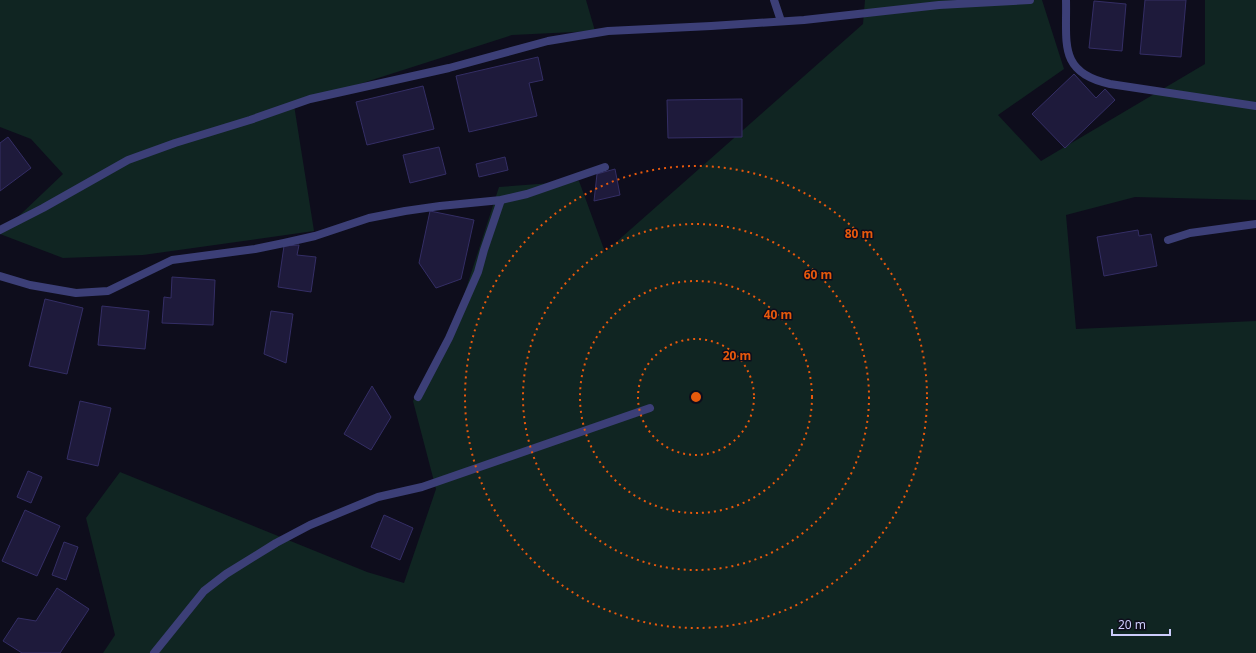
<svg xmlns="http://www.w3.org/2000/svg" width="1256" height="653" viewBox="0 0 1256 653" font-family="'Noto Sans',sans-serif">
<style>
.green{fill:#102522}
.building{fill:#1e1a3b;stroke:#342e65}
.lines{fill:none;stroke-linecap:round;stroke-linejoin:round}
.service{stroke:#3c3f77;stroke-width:8}
.minor{stroke:#3c3f77;stroke-width:8}
.tertiary{stroke:#3c3f77;stroke-width:8}
.ring{fill:none;stroke:#e8590c;stroke-width:2;stroke-dasharray:2 4}
.centre{fill:#e8590c;stroke:#0e0d1c;stroke-width:2}
.ring-label{font-size:12px;text-anchor:middle;font-weight:bold;fill:#e8590c;stroke:#0e0d1c;stroke-width:3;stroke-linejoin:round;paint-order:stroke}
</style>
<rect width="100%" height="100%" fill="#0e0d1c"/>
<path class="green" d="M0 0H586L595 31 512 35 294 105 314 231 143 255 63 258 0 234 63 174 31 139 0 127Z
M865 0H1042L1064 69 998 115 1041 161 1205 64V0H1256V200L1135 197 1066 215 1076 329 1256 321V653H103L115 635 86 518 120 472 367 572 404 583 436 489 413 401 453 329 499 187 579 181 605 252 863 24Z"/>
<path class="building" d="M1145 0H1186L1181 57 1140 54Z
M1094 1 1126 4 1122 51 1089 48Z
M538 57 543 80 529 83 537 116 469 132 456 76Z
M1074 74 1096 98 1105 89 1115 100 1065 148 1032 114Z
M423 86 434 129 367 145 356 102Z
M742 99V137L668 138 667 100Z
M8 137 31 168 0 191V143Z
M439 147 446 174 410 183 403 155Z
M505 157 508 170 479 177 476 164Z
M615 169 620 195 594 201 597 174Z
M430 211 474 220 461 279 436 288 419 263Z
M1138 230 1139 236 1151 234 1157 266 1104 276 1097 237Z
M299 245 297 255 316 257 311 292 278 287 284 246Z
M172 277 215 280 213 325 162 323 164 297 171 298Z
M45 299 83 308 67 374 29 366Z
M102 306 149 311 145 349 98 345Z
M271 311 293 314 286 363 264 354Z
M372 386 391 417 371 450 344 434Z
M80 401 111 408 98 466 67 459Z
M28 471 42 477 31 503 17 497Z
M25 510 60 526 37 576 2 561Z
M384 515 413 528 400 560 371 547Z
M64 542 78 547 66 580 52 575Z
M57 588 89 609 60 653H22L3 641 18 618 36 621Z"/>
<g class="lines">
<path class="service" d="M1168 240 1190 233 1256 224"/>
<path class="minor" d="M774 0 781 21
M1066 0C1067 43 1058 73 1110 84L1256 106
M501 200 527 194 605 167
M0 276 30 285 76 293 108 291 172 260 255 249 284 243 315 236 369 218 405 211 440 206 501 200 484 250 478 272 449 338 418 397
M154 653 204 591 226 574 276 543 310 525 378 497 422 487 650 408"/>
<path class="tertiary" d="M0 230 43 208 128 160 175 143 250 120 310 99 449 68 548 41 608 31 711 26 804 20 939 5 1030 0"/>
</g>
<g class="ring">
<circle cx="696" cy="397" r="58"/>
<circle cx="696" cy="397" r="116"/>
<circle cx="696" cy="397" r="173"/>
<circle cx="696" cy="397" r="231"/>
</g>
<circle cx="696" cy="397" r="6" class="centre"/>
<g class="ring-label">
<text x="859" y="238">80 m</text>
<text x="818" y="279">60 m</text>
<text x="778" y="319">40 m</text>
<text x="737" y="360">20 m</text>
</g>
<path d="M1112 629v6h58v-6" fill="none" stroke="#ccccfb" stroke-width="2"/>
<text x="1118" y="629" font-size="12" fill="#ccccfb" stroke="#0e0d1c" stroke-width="3" paint-order="stroke">20 m</text>
</svg>
